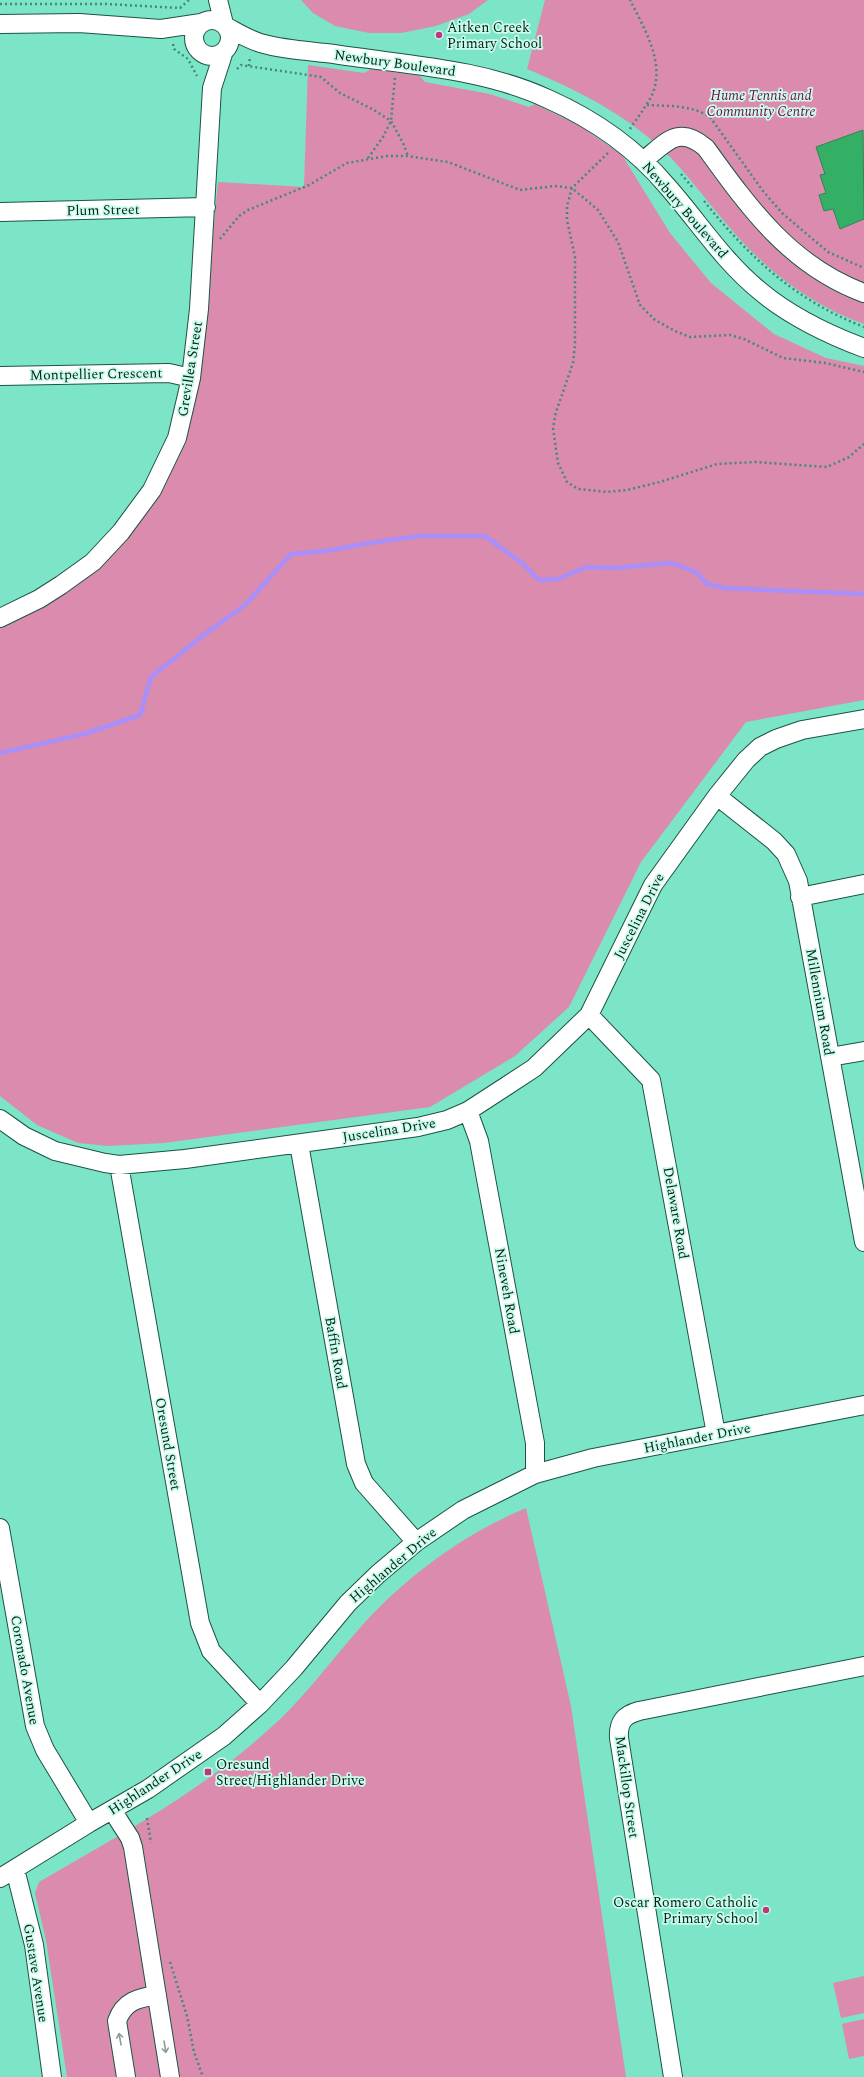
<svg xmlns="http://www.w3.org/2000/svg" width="864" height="2077" viewBox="0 0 864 2077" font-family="Spectral,serif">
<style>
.green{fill:#db8bad}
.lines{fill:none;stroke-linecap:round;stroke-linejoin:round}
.stream{stroke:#a88ffa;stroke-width:4.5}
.building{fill:#33b066;stroke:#368352}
.minor-casing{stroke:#1a5445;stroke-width:20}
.path{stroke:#428a76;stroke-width:2.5;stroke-dasharray:2 3;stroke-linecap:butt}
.minor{stroke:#fff;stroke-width:18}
.oneway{stroke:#8d9c99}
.poi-dot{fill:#bc387c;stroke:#cbfbeb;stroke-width:1.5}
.labels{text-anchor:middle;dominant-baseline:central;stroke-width:3.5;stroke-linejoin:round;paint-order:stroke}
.poi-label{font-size:14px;fill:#02241c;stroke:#cbfbeb;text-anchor:start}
.street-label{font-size:14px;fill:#02241c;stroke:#cbfbeb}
.park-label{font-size:14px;font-style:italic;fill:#740847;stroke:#cbfbeb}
</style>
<rect width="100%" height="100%" fill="#7ce5c7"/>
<path class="green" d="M301 0H488L469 14 436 26 401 33H369L335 26 313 13Z
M545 0H864V324C811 305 766 270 730 228 711 206 693 182 673 160 633 118 580 91 527 69Z
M308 65 364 73 371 69 420 76 425 82 490 94 529 107 535 104 580 126 622 155 670 233 711 283 774 334 826 358 864 366V700L746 722 641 862 569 1007 515 1056 430 1107 164 1143 108 1146 78 1143 37 1125 0 1096V623L46 601 164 478 208 291 218 182 304 187Z
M526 1508 571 1706 626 2077H67L46 1940 35 1893 39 1882C118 1836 199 1793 267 1731 302 1701 328 1664 359 1629 405 1577 462 1535 526 1508Z
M864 1976V2013L841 2018 833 1983Z
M864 2019V2056L849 2059 842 2024Z"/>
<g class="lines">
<path class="stream" d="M0 753 84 734 140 715 151 677 205 634 245 605 291 554 326 551 369 543 419 536H485L522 563 539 580 558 579 587 567 615 568 672 563 696 572 707 584 724 588 864 594"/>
</g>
<path class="building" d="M863 130 864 219 840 229 833 209 824 211 819 195 826 193 820 175 825 174 816 147Z"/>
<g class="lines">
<g class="minor-casing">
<path id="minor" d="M218 0 224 24
M194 38a18 18 0 1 1 36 0a18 18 0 1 1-36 0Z
M0 24 79 23 161 29 201 23
M227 27C238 33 251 41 264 44 286 50 311 51 334 54 404 65 482 68 548 99 593 119 635 148 667 186 698 221 723 261 760 291 791 317 827 334 864 348
M643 161C666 143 678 124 706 148 750 209 791 266 864 293
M0 212 206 207
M0 376 169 373 191 378
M0 618 39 599 61 585 93 562 121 532 152 490 177 438 191 378 199 309 212 88 224 51
M717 796 774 841 786 854 798 881 864 1242
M800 897 864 884
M589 1015 651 1080 716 1434
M830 1057 864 1051
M468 1111 479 1141 535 1443V1474
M0 1119 24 1136 55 1151 105 1163 119 1165 185 1159 418 1127 447 1120 468 1111 505 1087 534 1068 589 1015 653 885 717 796 746 760 760 747 776 739 802 730 864 719
M299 1144 356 1464 364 1483 416 1542
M119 1165 200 1623 211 1651 260 1704
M0 1528 35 1726 45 1750 89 1823
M112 1810 130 1838 133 1847 170 2077
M15 1869 34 1945 52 2077
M0 1878 89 1823 148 1789 224 1736 260 1704 294 1668 348 1603 378 1574 416 1542 463 1510 535 1474 593 1458 864 1405
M126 2077 117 2021C124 2001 138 1998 157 1995
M673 2077 619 1738C618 1722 624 1715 639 1711L864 1666"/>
</g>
<path class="path" d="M0 4H106L180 8 189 0
M173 44 174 49 188 59 197 76
M249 66 250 56
M237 69 241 65 321 77 340 93 374 110 391 121 403 143 408 156
M647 105C668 106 692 105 710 117L763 191 782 213 828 252 864 268
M630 129C637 118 646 107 652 95 666 64 644 28 630 0
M608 153 572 188 567 206V220L575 257V345L573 363 556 412 553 428 558 463 567 482 578 489 607 492 627 490 660 482 717 464 755 462 827 467 849 457 864 444
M368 158 383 137 391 121 395 77
M681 174 694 189
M704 201C750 258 795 300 864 327
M220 239 239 216 248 210 309 185 347 163 387 156H408L448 162 520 190 555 186 572 188 598 210 618 242 640 305 655 320 675 331 690 337 730 335 744 339 783 358 825 363 864 372
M147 1818 151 1843
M170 1962 187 2016 194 2052 203 2077"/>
<use href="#minor" class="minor"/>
</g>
<defs><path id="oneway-shaft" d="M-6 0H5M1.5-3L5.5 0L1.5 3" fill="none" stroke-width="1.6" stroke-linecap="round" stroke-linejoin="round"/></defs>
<g class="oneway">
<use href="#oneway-shaft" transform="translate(120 2039) rotate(-100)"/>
<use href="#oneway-shaft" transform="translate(165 2047) rotate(81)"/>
</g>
<g class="poi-dot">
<circle cx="439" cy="35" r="4"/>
<rect x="204" y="1768" width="8" height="8" rx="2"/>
<circle cx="766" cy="1910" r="4"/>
</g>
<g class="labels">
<g class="poi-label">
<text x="447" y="27">Aitken Creek<tspan x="447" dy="16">Primary School</tspan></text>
<text x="216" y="1764">Oresund<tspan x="216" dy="16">Street/Highlander Drive</tspan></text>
<text x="758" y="1902" text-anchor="end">Oscar Romero Catholic<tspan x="758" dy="16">Primary School</tspan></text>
</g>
<g class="street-label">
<text transform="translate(395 63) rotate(8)">Newbury Boulevard</text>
<text transform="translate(103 210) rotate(-1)">Plum Street</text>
<text transform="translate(685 210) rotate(49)">Newbury Boulevard</text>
<text transform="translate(190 369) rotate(-81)">Grevillea Street</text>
<text transform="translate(96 374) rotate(-1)">Montpellier Crescent</text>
<text transform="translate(639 916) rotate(-63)">Juscelina Drive</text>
<text transform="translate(820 1002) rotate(80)">Millennium Road</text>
<text transform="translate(389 1130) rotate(-9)">Juscelina Drive</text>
<text transform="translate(676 1213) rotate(80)">Delaware Road</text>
<text transform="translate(507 1291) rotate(80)">Nineveh Road</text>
<text transform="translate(336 1353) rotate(80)">Baffin Road</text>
<text transform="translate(697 1438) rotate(-11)">Highlander Drive</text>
<text transform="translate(168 1444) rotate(80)">Oresund Street</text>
<text transform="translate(393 1565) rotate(-40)">Highlander Drive</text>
<text transform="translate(25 1670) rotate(80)">Coronado Avenue</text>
<text transform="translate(155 1782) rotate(-33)">Highlander Drive</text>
<text transform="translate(627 1787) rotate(82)">Mackillop Street</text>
<text transform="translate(36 1973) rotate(81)">Gustave Avenue</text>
</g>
<g class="park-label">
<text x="761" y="95">Hume Tennis and<tspan x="761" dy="16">Community Centre</tspan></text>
</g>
</g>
</svg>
